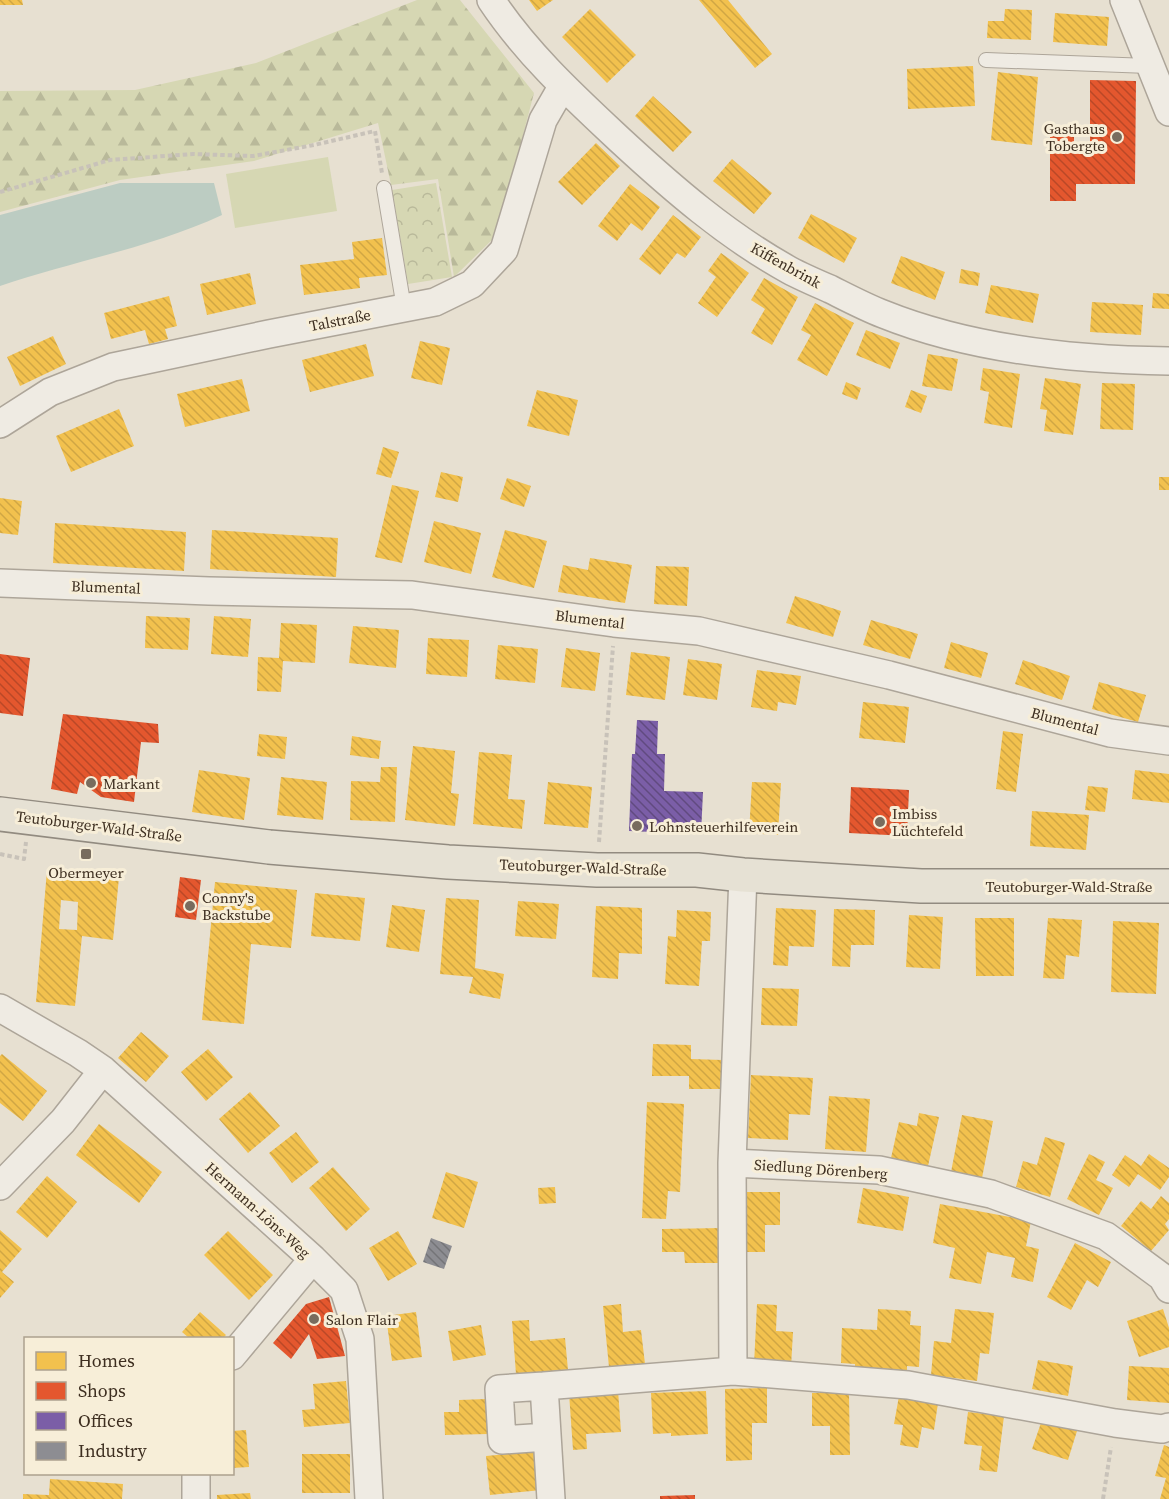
<svg xmlns="http://www.w3.org/2000/svg" width="1169" height="1499" viewBox="0 0 1169 1499" font-family="'Source Serif 4',serif">
<style>
.forest{fill:url(#forest-firs)}
.park{fill:url(#park-crowns)}
.garden{fill:#d6d7b3}
.water{fill:#bcccc2}
.homes{fill:url(#homes-back-hatch);fill-rule:evenodd}
.shops{fill:url(#shops-back-hatch)}
.offices{fill:url(#offices-back-hatch)}
.industry{fill:url(#industry-back-hatch)}
.lines{fill:none;stroke-linecap:round;stroke-linejoin:round}
.service-casing{stroke:#ada599;stroke-width:16}
.minor-casing{stroke:#ada599;stroke-width:30}
.primary-casing{stroke:#928b80;stroke-width:36}
.path{stroke:#c8c2b9;stroke-width:4;stroke-dasharray:4.5 3;stroke-linecap:butt}
.service{stroke:#efebe3;stroke-width:14}
.minor{stroke:#efebe3;stroke-width:27}
.primary{stroke:#e6e1d4;stroke-width:33}
.poi-dot{fill:#786c5e;stroke:#f7eed8;stroke-width:2}
.labels{text-anchor:middle;dominant-baseline:central;stroke-width:6;stroke-linejoin:round;paint-order:stroke}
.poi-label{font-size:15px;fill:#3d2e20;stroke:#f7eed8;text-anchor:start}
.street-label{font-size:15px;fill:#3d2e20;stroke:#f7eed8}
</style>
<defs>
<pattern id="forest-firs" width="22" height="20" patternUnits="userSpaceOnUse" patternTransform="scale(1.5)"><rect width="22" height="20" fill="#d6d7b3"/><path d="M5 1l3.5 6h-7zM16 11l3.5 6h-7z" fill="#b9b99a"/></pattern>
<pattern id="park-crowns" width="20" height="18" patternUnits="userSpaceOnUse" patternTransform="scale(1.5)"><rect width="20" height="18" fill="#d6d7b3"/><path d="M2 6a3 3 0 1 1 6 0M12 15a3 3 0 1 1 6 0" fill="none" stroke="#b9b99a"/></pattern>
<pattern id="homes-back-hatch" width="6" height="6" patternUnits="userSpaceOnUse" patternTransform="scale(1.5)"><rect width="6" height="6" fill="#f2c14e"/><path d="M-1 5l2 2M0 0l6 6M5-1l2 2" fill="none" stroke="#d0a644"/></pattern>
<pattern id="shops-back-hatch" width="6" height="6" patternUnits="userSpaceOnUse" patternTransform="scale(1.5)"><rect width="6" height="6" fill="#e4572e"/><path d="M-1 5l2 2M0 0l6 6M5-1l2 2" fill="none" stroke="#ba4827"/></pattern>
<pattern id="offices-back-hatch" width="6" height="6" patternUnits="userSpaceOnUse" patternTransform="scale(1.5)"><rect width="6" height="6" fill="#7b5ea7"/><path d="M-1 5l2 2M0 0l6 6M5-1l2 2" fill="none" stroke="#614a80"/></pattern>
<pattern id="industry-back-hatch" width="6" height="6" patternUnits="userSpaceOnUse" patternTransform="scale(1.5)"><rect width="6" height="6" fill="#8d8d92"/><path d="M-1 5l2 2M0 0l6 6M5-1l2 2" fill="none" stroke="#747477"/></pattern>
</defs>
<rect width="100%" height="100%" fill="#e7e0d1"/>
<path class="forest" d="M417 0H460L534 93 497 235 454 277 438 179 391 185 378 123 254 161 120 180 0 212V91L135 90 256 63Z"/>
<path class="park" d="M436 183 452 277 408 284 392 190Z"/>
<path class="garden" d="M328 157 337 211 235 228 226 174Z"/>
<path class="water" d="M120 183H214L222 215C151 248 73 261 0 286V215Z"/>
<path class="homes" d="M0 0H22L23 5H0Z
M529 0H553L537 11Z
M699 0H728L772 54 755 68Z
M590 9 636 55 607 83 562 37Z
M1005 9 1032 10 1031 40 987 38 988 21H1004Z
M1055 13 1109 17 1107 46 1053 42Z
M973 66 975 106 908 109 907 69Z
M998 72 1038 77 1032 145 991 140Z
M653 96 692 132 673 152 635 116Z
M596 143 620 166 582 205 558 182Z
M732 159 772 193 754 214 713 181Z
M630 184 660 207 642 231 631 223 617 241 598 226Z
M811 214 857 238 844 263 798 238Z
M673 215 701 237 685 258 677 253 660 275 639 259Z
M382 238 387 275 359 278 360 288 304 295 300 265 354 259 352 242Z
M721 253 749 273 717 317 698 303 716 277 708 271Z
M901 256 945 272 935 300 891 283Z
M961 269 980 273 978 286 959 283Z
M250 273 256 304 207 315 200 284Z
M764 278 798 297 772 345 751 333 765 309 751 300Z
M991 285 1039 294 1033 323 985 313Z
M1153 293 1169 294V309L1152 308Z
M169 296 177 326 165 329 168 339 149 344 145 330 111 339 104 313Z
M1092 302 1143 305 1141 335 1090 332Z
M815 303 854 323 827 376 797 360 811 335 801 330Z
M866 330 900 343 890 369 856 355Z
M53 336 66 364 20 386 7 357Z
M420 341 450 348 442 385 411 378Z
M366 344 374 376 310 392 302 360Z
M928 354 958 359 952 391 922 386Z
M983 368 1020 374 1012 428 984 423 989 392 980 390Z
M1045 378 1081 384 1073 435 1044 431 1047 410 1040 409Z
M242 379 250 411 185 427 177 394Z
M846 382 861 388 857 400 842 394Z
M1102 383 1135 384 1133 430 1100 429Z
M537 390 578 400 569 436 527 426Z
M911 390 927 396 921 413 905 407Z
M119 409 134 446 71 472 56 436Z
M383 447 399 452 391 478 376 474Z
M441 472 463 477 458 502 435 497Z
M1159 477H1169V490H1159Z
M507 478 531 486 524 507 500 499Z
M392 485 419 491 402 563 375 557Z
M0 498 22 501 18 535 0 533Z
M434 521 481 533 471 574 424 562Z
M55 523 186 532 184 571 53 563Z
M212 530 338 538 336 577 210 569Z
M505 530 547 541 534 588 492 577Z
M590 558 632 565 625 603 558 592 563 565 588 570Z
M656 566 689 567 687 606 654 604Z
M795 596 841 611 833 637 786 623Z
M146 616 190 618 188 650 145 648Z
M214 616 251 619 248 657 211 654Z
M871 620 918 634 910 659 863 645Z
M281 623 317 625 315 663 283 661 281 692 257 691 258 657 279 658Z
M353 626 399 630 396 668 349 663Z
M428 638 469 640 467 677 426 674Z
M951 642 988 653 981 678 944 668Z
M498 645 538 649 535 683 495 679Z
M566 648 600 653 595 691 561 687Z
M631 652 670 657 665 700 626 695Z
M688 659 722 664 717 700 683 695Z
M1023 660 1070 676 1062 700 1015 684Z
M757 670 801 676 796 705 778 702 777 711 751 707Z
M1099 682 1146 695 1138 722 1092 709Z
M863 702 909 707 905 743 859 738Z
M1003 731 1023 734 1016 792 996 789Z
M259 734 287 737 285 759 257 756Z
M352 736 381 741 379 759 350 755Z
M413 746 455 751 451 793 459 794 455 826 405 820Z
M479 752 512 755 508 799 525 800 522 829 473 824Z
M381 767H397L395 822 350 820 351 781 380 782Z
M199 770 250 778 244 820 192 812Z
M1135 770 1169 774V803L1132 799Z
M281 777 327 782 323 820 277 815Z
M548 782 592 787 588 828 544 824Z
M752 782 781 783 778 835 749 833Z
M1088 786 1108 788 1105 812 1085 810Z
M1032 811 1089 815 1086 850 1030 846Z
M47 870 119 877 113 940 82 936 75 1006 36 1002ZM61 900 78 902 77 930 59 929Z
M215 882 297 890 291 948 251 944 244 1024 202 1020Z
M315 893 365 898 360 941 311 936Z
M446 898 479 900 475 968 504 974 500 999 469 993 473 977 440 974Z
M518 901 559 904 556 939 515 936Z
M392 905 425 910 419 952 386 947Z
M596 906 642 908V954L619 953 618 979 592 977Z
M776 908 816 910 814 947 789 946 788 966 773 965Z
M834 909 875 910 874 945H851L850 967 832 966Z
M677 910 711 912 710 941H702L699 986 665 984 668 936 676 937Z
M909 915 943 917 940 969 906 967Z
M975 918H1014V976H976Z
M1048 918 1082 920 1079 957 1066 955 1064 979 1043 978Z
M1113 921 1159 923 1156 994 1111 992Z
M762 988 799 989 797 1026 761 1025Z
M141 1032 169 1056 146 1082 118 1058Z
M653 1044 691 1045V1059L723 1060 722 1089H689V1076H652Z
M208 1049 233 1077 206 1101 181 1072Z
M2 1054 47 1091 23 1121 0 1103V1056Z
M751 1075 813 1078 810 1115 789 1114 788 1140 748 1138Z
M250 1092 280 1126 248 1153 219 1119Z
M829 1096 870 1099 866 1152 825 1149Z
M647 1102 684 1104 680 1192 668 1191 666 1219 642 1218Z
M919 1113 939 1117 928 1166 891 1158 899 1122 917 1126Z
M962 1115 993 1121 982 1178 951 1172Z
M99 1124 162 1172 139 1203 76 1155Z
M296 1132 319 1162 292 1183 269 1153Z
M1045 1137 1065 1143 1050 1197 1016 1187 1023 1161 1037 1165Z
M1089 1154 1105 1162 1096 1180 1113 1188 1099 1215 1067 1199Z
M1149 1154 1169 1168V1177L1160 1190 1138 1174 1129 1187 1112 1175 1125 1155 1141 1166Z
M333 1167 370 1209 346 1231 309 1188Z
M446 1172 478 1182 464 1228 432 1218Z
M47 1176 77 1202 47 1238 16 1212Z
M555 1187 556 1203 539 1204 538 1188Z
M863 1188 909 1197 903 1231 857 1223Z
M746 1192H780V1225H765V1252H746Z
M1161 1196 1169 1203V1219L1165 1224 1169 1230 1151 1251 1121 1226 1141 1201 1151 1209Z
M940 1204 1031 1221 1026 1246 1039 1249 1033 1282 1011 1277 1015 1258 987 1252 981 1284 949 1278 955 1248 933 1243Z
M722 1228 723 1263H685L684 1252H662V1229Z
M0 1230 22 1249 2 1272 14 1282 0 1298Z
M228 1231 273 1275 249 1300 204 1255Z
M398 1231 417 1264 388 1281 369 1248Z
M1075 1243 1111 1262 1098 1287 1087 1280 1071 1310 1047 1297Z
M621 1304 623 1332 641 1330 645 1364 609 1367 603 1306Z
M757 1304 777 1305 776 1331 793 1332 791 1367 754 1365Z
M878 1309 911 1311 910 1325 921 1326 919 1367 907 1366V1375L855 1372V1364L841 1363 842 1328 877 1330Z
M955 1309 994 1313 989 1354 980 1353 977 1381 931 1375 934 1341 951 1343Z
M1163 1309 1169 1328V1347L1139 1357 1127 1321Z
M200 1312 226 1335 223 1338H189L182 1332Z
M416 1312 422 1357 392 1361 386 1316Z
M529 1320 530 1341 565 1338 568 1370 516 1374 512 1321Z
M481 1325 486 1355 453 1361 448 1331Z
M1038 1360 1073 1366 1068 1396 1032 1389Z
M1129 1366 1169 1368V1403L1127 1400Z
M346 1381 350 1423 304 1427 302 1410 315 1409 313 1384Z
M767 1388V1423H752V1460L726 1461 725 1389Z
M618 1390 621 1432 586 1434 587 1449 573 1450 569 1393Z
M706 1391 708 1434 671 1436V1433L653 1434 651 1393Z
M812 1393H849L850 1455H830V1426H812Z
M899 1396 938 1403 934 1430 922 1427 918 1448 900 1445 903 1425 894 1424Z
M486 1399 488 1434 445 1435 444 1412H459V1400Z
M968 1412 1004 1416 997 1472 979 1470 982 1446 964 1444Z
M1042 1420 1077 1431 1068 1460 1032 1449Z
M246 1430 249 1467 232 1468V1431Z
M1164 1445 1169 1447V1499H1160L1166 1478 1155 1476Z
M538 1451 542 1490 490 1495 486 1456Z
M302 1454H350V1493H302Z
M50 1479 123 1484 122 1499H23V1494L49 1495Z
M250 1493 251 1499H217V1495Z"/>
<path class="shops" d="M1090 80 1136 81 1135 184H1076V201H1050V132H1074V150H1090Z
M0 654 30 658 23 716 0 713Z
M63 714 158 724 159 743 141 742 134 802 101 797 80 782 77 794 51 789Z
M851 787 909 790 907 836 849 833Z
M180 877 201 880 196 920 175 917Z
M329 1297 345 1356 317 1359 309 1334 291 1359 273 1343 306 1304Z
M695 1495V1499H660V1496Z"/>
<path class="offices" d="M637 720 658 721 657 754H665L664 791 703 792 701 834 629 831 632 754H635Z"/>
<path class="industry" d="M431 1238 452 1246 444 1269 423 1262Z"/>
<g class="lines">
<g class="service-casing">
<path id="service" d="M986 60 1149 66
M384 188 404 308"/>
</g>
<g class="minor-casing">
<path id="minor" d="M491 0C527 54 573 96 620 140 672 188 726 235 789 270 802 277 816 283 830 289 848 298 865 307 883 314 970 349 1077 360 1169 361
M1124 0 1169 112
M0 424 50 392 113 367 269 334 435 302 472 284 504 250 543 120 562 87
M0 583 209 591 412 595 614 623 699 631 889 675 1110 733 1169 741
M0 1008 78 1053 103 1070 313 1259 344 1290 360 1339 369 1499
M732 1163 879 1170 991 1194 1106 1236 1162 1277 1169 1289
M0 1186 63 1121 103 1070
M232 1356 313 1259
M733 1371 732 1163 743 875
M544 1386 499 1389 502 1440 547 1437
M196 1474V1499
M551 1499 544 1386 733 1371 908 1385 1115 1423 1162 1429 1169 1427"/>
</g>
<g class="primary-casing">
<path id="primary" d="M0 814 269 847 448 862 597 870H697L743 875 921 886H1169"/>
</g>
<path class="path" d="M0 192 110 160 193 154 253 156 314 145 375 131 382 173
M599 842 613 646
M0 854 24 859 26 842
M1103 1499 1111 1447"/>
<use href="#service" class="service"/>
<use href="#minor" class="minor"/>
<use href="#primary" class="primary"/>
</g>
<g class="poi-dot">
<circle cx="1117" cy="137" r="6"/>
<circle cx="91" cy="783" r="6"/>
<circle cx="880" cy="822" r="6"/>
<circle cx="637" cy="826" r="6"/>
<rect x="80" y="848" width="12" height="12" rx="3"/>
<circle cx="190" cy="906" r="6"/>
<circle cx="314" cy="1319" r="6"/>
</g>
<g class="labels">
<g class="poi-label">
<text x="1105" y="128" text-anchor="end">Gasthaus<tspan x="1105" dy="17">Tobergte</tspan></text>
<text x="103" y="783">Markant</text>
<text x="892" y="813">Imbiss<tspan x="892" dy="17">Lüchtefeld</tspan></text>
<text x="649" y="826">Lohnsteuerhilfeverein</text>
<text x="86" y="872" text-anchor="middle">Obermeyer</text>
<text x="202" y="897">Conny's<tspan x="202" dy="17">Backstube</tspan></text>
<text x="326" y="1319">Salon Flair</text>
</g>
<g class="street-label">
<text transform="translate(786 265) rotate(29)">Kiffenbrink</text>
<text transform="translate(340 320) rotate(-11)">Talstraße</text>
<text transform="translate(106 587) rotate(2)">Blumental</text>
<text transform="translate(590 619) rotate(7)">Blumental</text>
<text transform="translate(1065 721) rotate(15)">Blumental</text>
<text transform="translate(99 826) rotate(7)">Teutoburger-Wald-Straße</text>
<text transform="translate(583 867) rotate(2)">Teutoburger-Wald-Straße</text>
<text x="1069" y="886">Teutoburger-Wald-Straße</text>
<text transform="translate(821 1169) rotate(4)">Siedlung Dörenberg</text>
<text transform="translate(258 1210) rotate(42)">Hermann-Löns-Weg</text>
</g>
</g>
<rect x="24" y="1337" width="210" height="138" fill="#f7eed8" stroke="#ada18e" stroke-width="1.5"/>
<rect x="36" y="1352" width="30" height="18" fill="#f2c14e" stroke="#ada18e" stroke-width="1.5"/>
<text x="78" y="1367" font-size="18" fill="#3d2e20">Homes</text>
<rect x="36" y="1382" width="30" height="18" fill="#e4572e" stroke="#ada18e" stroke-width="1.5"/>
<text x="78" y="1397" font-size="18" fill="#3d2e20">Shops</text>
<rect x="36" y="1412" width="30" height="18" fill="#7b5ea7" stroke="#ada18e" stroke-width="1.5"/>
<text x="78" y="1427" font-size="18" fill="#3d2e20">Offices</text>
<rect x="36" y="1442" width="30" height="18" fill="#8d8d92" stroke="#ada18e" stroke-width="1.5"/>
<text x="78" y="1457" font-size="18" fill="#3d2e20">Industry</text>
</svg>
